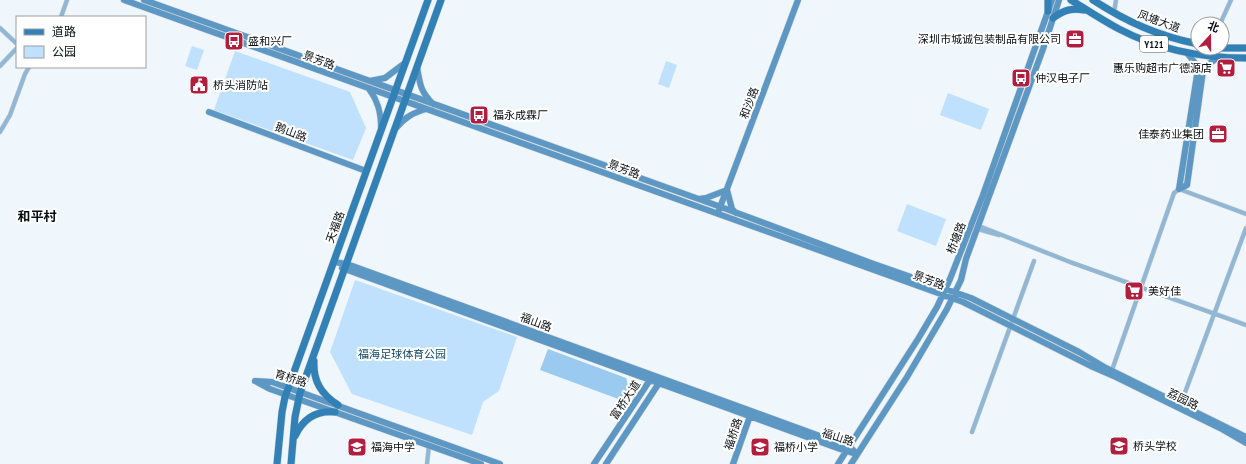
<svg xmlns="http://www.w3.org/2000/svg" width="1246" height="464" viewBox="0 0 1246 464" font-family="'PT Sans Narrow','Noto Sans SC',sans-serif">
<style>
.green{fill:#bfe1fd}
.forest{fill:#9acaf0}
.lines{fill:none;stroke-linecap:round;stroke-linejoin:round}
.street-casing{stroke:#cad1d6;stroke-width:5}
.secondary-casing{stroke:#cad1d6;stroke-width:7}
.primary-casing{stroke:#cad1d6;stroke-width:8}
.street{stroke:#91b7d5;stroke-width:4}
.secondary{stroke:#5d98c4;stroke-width:6}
.primary{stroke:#3181b7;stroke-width:7}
.labels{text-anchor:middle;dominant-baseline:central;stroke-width:4;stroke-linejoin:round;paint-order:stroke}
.shield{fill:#fff;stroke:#515658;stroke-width:1}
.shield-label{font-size:10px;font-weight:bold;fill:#070d11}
.street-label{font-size:11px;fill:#070d11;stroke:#fff}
.poi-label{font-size:11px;fill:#070d11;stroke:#fff;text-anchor:start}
.park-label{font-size:11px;fill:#10496c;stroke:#fff}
.quarter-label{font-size:13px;font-weight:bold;fill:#070d11;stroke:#fff}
</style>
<rect width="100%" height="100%" fill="#eff6fc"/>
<path class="green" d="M192 46 204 50 197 70 185 66Z
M235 51 350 92 366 128 353 160 214 110Z
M666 61 677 65 669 88 658 84Z
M948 93 989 109 981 130 940 115Z
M907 204 946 219 936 246 897 231Z
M355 280 517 337 499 391 483 402 472 435 352 394 330 352Z"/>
<path class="forest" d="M548 349 626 378 629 388 621 400 540 370Z"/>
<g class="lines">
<g class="street-casing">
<path id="street" d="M1114 13 1116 0
M61 17 67 0
M1220 24 1231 0
M0 28 17 44
M0 66 17 48
M0 132 10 115 25 74 29 67
M1179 189 1246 214
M979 226 1070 262 1246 325
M978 229 999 235
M1111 373 1174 193 1179 189
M1180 406 1246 228
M972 432 1034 261
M427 464 429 445"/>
</g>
<g class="secondary-casing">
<path id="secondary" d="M124 0 963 302 1093 367 1116 377 1220 428 1246 443
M144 0 721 207 871 263 971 298 1079 352 1106 368 1246 437
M417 67C420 84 420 91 433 104
M370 81 385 78 405 63
M369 89C378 101 381 112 381 127
M209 112 366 171
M396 128C405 117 413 113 426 109
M1179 189 1187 185 1203 71 1207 65 1219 57
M1179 189 1197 75 1195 63 1187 53
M699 199 706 198 727 190 732 209 736 213
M719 210 798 0
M334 262 347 264 850 447 857 454
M342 268 840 449 856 454
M255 381 272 382 500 464
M257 382 270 389 481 464
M594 464 650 380 657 377 659 383 606 464
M733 464 751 413
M838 464 918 339 937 307 950 279 983 195 1052 0
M851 464 907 377 947 309 961 280 966 259 1043 49 1059 0"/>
</g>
<g class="primary-casing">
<path id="primary" d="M1048 0V11
M1071 0C1087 10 1102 20 1119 29 1157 49 1202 58 1246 58
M1093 0C1127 22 1158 36 1198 44
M1053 18C1064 10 1071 8 1084 10
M1222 48H1246
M314 361C313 381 321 394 338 405
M295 436C303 419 316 410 335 412
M277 464 282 412 285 397 428 0
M291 464 295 417 300 393 441 0"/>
</g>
<use href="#street" class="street"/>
<use href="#secondary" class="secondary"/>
<use href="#primary" class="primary"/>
</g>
<defs>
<g id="office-square" transform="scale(1)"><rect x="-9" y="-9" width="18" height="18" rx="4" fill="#b21f3e" stroke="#fff"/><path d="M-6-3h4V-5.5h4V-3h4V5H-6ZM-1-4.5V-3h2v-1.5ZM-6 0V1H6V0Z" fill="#fff"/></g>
<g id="bus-square" transform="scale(1)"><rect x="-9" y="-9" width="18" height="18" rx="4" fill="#b21f3e" stroke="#fff"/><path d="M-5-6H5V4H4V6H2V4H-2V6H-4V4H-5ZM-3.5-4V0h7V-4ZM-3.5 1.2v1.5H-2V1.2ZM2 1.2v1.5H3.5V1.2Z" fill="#fff"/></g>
<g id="supermarket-square" transform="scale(1)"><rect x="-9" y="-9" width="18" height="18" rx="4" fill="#b21f3e" stroke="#fff"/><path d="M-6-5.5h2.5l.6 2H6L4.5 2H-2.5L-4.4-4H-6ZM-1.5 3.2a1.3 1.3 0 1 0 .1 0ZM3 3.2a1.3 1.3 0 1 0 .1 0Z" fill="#fff"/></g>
<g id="civic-square" transform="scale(1)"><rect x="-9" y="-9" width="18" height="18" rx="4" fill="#b21f3e" stroke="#fff"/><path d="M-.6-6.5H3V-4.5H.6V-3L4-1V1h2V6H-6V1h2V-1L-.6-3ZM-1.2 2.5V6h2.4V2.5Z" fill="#fff"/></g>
<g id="school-square" transform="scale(1)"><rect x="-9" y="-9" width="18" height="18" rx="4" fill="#b21f3e" stroke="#fff"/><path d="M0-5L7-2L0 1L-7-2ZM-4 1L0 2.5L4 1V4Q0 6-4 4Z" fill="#fff"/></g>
</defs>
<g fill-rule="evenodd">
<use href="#office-square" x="1075" y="39"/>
<use href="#bus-square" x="234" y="41"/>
<use href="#supermarket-square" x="1226" y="68"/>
<use href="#bus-square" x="1021" y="78"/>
<use href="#civic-square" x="199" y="85"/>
<use href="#bus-square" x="479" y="115"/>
<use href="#office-square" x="1218" y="134"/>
<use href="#supermarket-square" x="1134" y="291"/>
<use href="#school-square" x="1119" y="446"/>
<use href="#school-square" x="357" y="447"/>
<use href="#school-square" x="760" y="447"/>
</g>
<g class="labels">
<rect class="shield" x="1140" y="36" width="28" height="16" rx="3"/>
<g class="shield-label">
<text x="1154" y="44">Y121</text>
</g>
<g class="street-label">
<text transform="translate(1159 21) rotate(20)">凤塘大道</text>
<text transform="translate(319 60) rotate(20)">景芳路</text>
<text transform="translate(749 103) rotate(-70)">和沙路</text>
<text transform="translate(291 132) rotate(21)">鹅山路</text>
<text transform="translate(624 169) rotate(20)">景芳路</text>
<text transform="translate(335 227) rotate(-70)">天福路</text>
<text transform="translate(956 238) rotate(-69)">桥塘路</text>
<text transform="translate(929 280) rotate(20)">景芳路</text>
<text transform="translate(536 322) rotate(20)">福山路</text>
<text transform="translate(291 378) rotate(17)">育桥路</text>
<text transform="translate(1183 399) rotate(26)">荔园路</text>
<text transform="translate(625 400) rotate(-56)">富桥大道</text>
<text transform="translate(733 434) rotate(-71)">福桥路</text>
<text transform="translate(838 437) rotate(18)">福山路</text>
</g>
<g class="poi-label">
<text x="1061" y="39" text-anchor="end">深圳市城诚包装制品有限公司</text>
<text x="248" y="41">盛和兴厂</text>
<text x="1212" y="68" text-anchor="end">惠乐购超市广德源店</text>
<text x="1035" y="78">仲汉电子厂</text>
<text x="213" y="85">桥头消防站</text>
<text x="493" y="115">福永成霖厂</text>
<text x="1204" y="134" text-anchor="end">佳泰药业集团</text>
<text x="1148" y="291">美好佳</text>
<text x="1133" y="446">桥头学校</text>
<text x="371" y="447">福海中学</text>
<text x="774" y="447">福桥小学</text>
</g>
<g class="park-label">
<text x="402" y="354">福海足球体育公园</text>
</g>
<g class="quarter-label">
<text x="37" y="216">和平村</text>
</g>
</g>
<rect x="16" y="16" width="130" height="52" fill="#ffffff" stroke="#9c9ea0"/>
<rect x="24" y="29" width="20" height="6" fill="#3181b7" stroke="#9c9ea0"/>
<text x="52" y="36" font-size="12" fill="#070d11">道路</text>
<rect x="24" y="46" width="20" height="12" fill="#bfe1fd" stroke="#9c9ea0"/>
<text x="52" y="56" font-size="12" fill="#070d11">公园</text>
<g transform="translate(1210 36) rotate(21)"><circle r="19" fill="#ffffff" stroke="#9c9ea0"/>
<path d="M0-3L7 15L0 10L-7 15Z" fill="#b21f3e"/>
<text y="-6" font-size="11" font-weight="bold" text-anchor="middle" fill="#070d11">北</text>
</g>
</svg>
